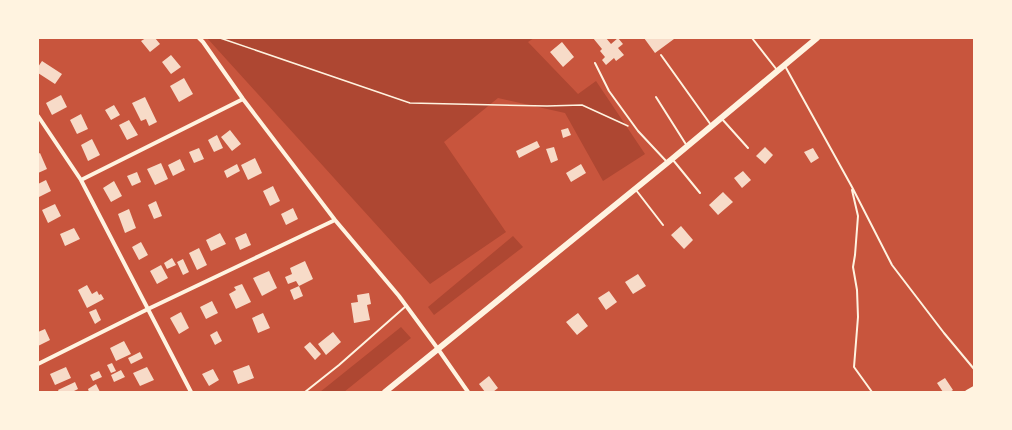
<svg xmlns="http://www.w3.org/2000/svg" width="1012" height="430" viewBox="0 0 1012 430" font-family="'Alegreya Sans',sans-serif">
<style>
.green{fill:#ae4732}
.building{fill:#f7dbc8}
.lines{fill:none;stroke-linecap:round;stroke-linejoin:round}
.path{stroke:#fff3e0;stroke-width:1.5}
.service{stroke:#fff3e0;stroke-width:2}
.minor{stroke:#fff3e0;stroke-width:4}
.secondary{stroke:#fff3e0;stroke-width:6}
</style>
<rect width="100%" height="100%" fill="#c8553d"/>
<path class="green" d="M207 38H534L528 42 578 94 596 81 645 154 603 181 565 113 498 98 444 142 506 232 430 284Z
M513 236 523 247 434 315 428 307Z
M401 327 411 338 344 392H320Z"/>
<path class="building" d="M146 38H155L160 44 150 52 141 41Z
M593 38H606L611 44 618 38 623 44 618 48 624 55 616 61 614 58 606 65 602 60 605 57 600 51 602 49Z
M644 38H673L674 39 655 53Z
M562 42 574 57 563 67 550 52Z
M171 55 181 67 171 74 162 62Z
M42 61 62 74 55 84 38 73V67Z
M184 78 193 94 179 102 170 86Z
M61 95 67 107 52 115 46 103Z
M145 97 157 122 149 126 146 119 141 121 132 103Z
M114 105 120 115 111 120 105 110Z
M81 114 88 129 77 134 70 120Z
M129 120 138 135 127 140 119 125Z
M568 128 571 135 563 138 561 130Z
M230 130 241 144 232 151 221 137Z
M217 135 223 148 214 152 208 140Z
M92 139 100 155 88 161 81 145Z
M537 141 540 147 519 158 516 151Z
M554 147 558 160 551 163 546 149Z
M765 147 773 155 765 164 756 156Z
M199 148 204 159 194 163 189 152Z
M813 148 819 158 811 163 804 152Z
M40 153 47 169 38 173V154Z
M255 158 262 173 248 180 241 165Z
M180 159 185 170 173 176 168 165Z
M161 163 168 179 155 185 147 169Z
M237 164 240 171 227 178 224 171Z
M581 164 586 173 571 182 566 173Z
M743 171 751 180 742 188 734 178Z
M137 172 141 182 132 186 127 176Z
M46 180 51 191 39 197 38 184Z
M114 181 122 196 111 202 103 188Z
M273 186 280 201 270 206 263 191Z
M723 192 733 202 718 215 709 205Z
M156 201 162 216 154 219 148 205Z
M55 204 61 216 48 223 42 210Z
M293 208 298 219 286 225 281 214Z
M129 209 136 228 125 233 118 214Z
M681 226 693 240 684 249 671 235Z
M74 228 80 239 65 246 60 234Z
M220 233 226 244 211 251 206 240Z
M246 233 251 245 240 250 235 238Z
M141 242 148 255 139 260 132 247Z
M199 248 207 265 197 270 189 253Z
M172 258 176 265 167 269 164 263Z
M183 259 189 272 183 275 177 262Z
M305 261 313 279 299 286 296 281 288 284 285 277 292 274 290 268Z
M161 265 168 278 157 284 150 271Z
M269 271 277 288 262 296 253 278Z
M638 274 646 286 633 294 625 282Z
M242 284 251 302 236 309 229 294 236 290 234 287Z
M87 285 92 294 97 291 99 295 101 294 104 299 87 308 78 290Z
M299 286 303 296 294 300 290 290Z
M609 291 617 302 606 310 598 298Z
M369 293 371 304 367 305 370 320 354 323 351 303 358 302 357 295Z
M212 301 218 313 206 319 200 307Z
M96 309 101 320 95 324 89 312Z
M181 312 189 328 179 334 170 318Z
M263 313 270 328 258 333 252 318Z
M578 313 588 326 577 335 566 322Z
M45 329 50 340 38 346V332Z
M217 331 222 341 215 345 210 335Z
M333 332 341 342 326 355 318 344Z
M124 341 131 354 116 361 110 348Z
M310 342 321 354 315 360 304 347Z
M140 352 143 358 131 364 128 358Z
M112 363 116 371 111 373 107 365Z
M249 365 254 378 238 384 233 371Z
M66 367 71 378 55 385 50 374Z
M147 367 154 380 140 386 133 373Z
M213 369 219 380 209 386 202 374Z
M121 370 125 377 114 382 111 375Z
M99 371 102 377 93 381 90 375Z
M489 376 498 388 493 392H485L479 384Z
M945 378 953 390 950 392H943L937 383Z
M75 382 78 389 72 392H59L58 390Z
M96 384 100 392H89L88 389Z"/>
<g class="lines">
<path class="path" d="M220 38 410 103 547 106 582 105 628 126"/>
<path class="service" d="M752 38 777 70
M661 55 711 125
M595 63 609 91 638 131 667 162
M785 66 852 187 892 265 944 333 974 369
M656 97 687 146
M722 119 748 148
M673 160 700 193
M636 190 663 225
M852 190 858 216 855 255 853 267 857 290 858 317 854 367 872 392
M305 392 339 365 406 306"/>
<path class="minor" d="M199 38 203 42 243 99 335 220 399 296 438 349 468 392
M38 116 81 180 191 392
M81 180 243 99
M38 364 148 309 335 220
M967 392 974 388"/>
<path class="secondary" d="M385 392 672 159 817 38"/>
</g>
<rect width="1012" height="430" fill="none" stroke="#fff3e0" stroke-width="78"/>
</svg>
